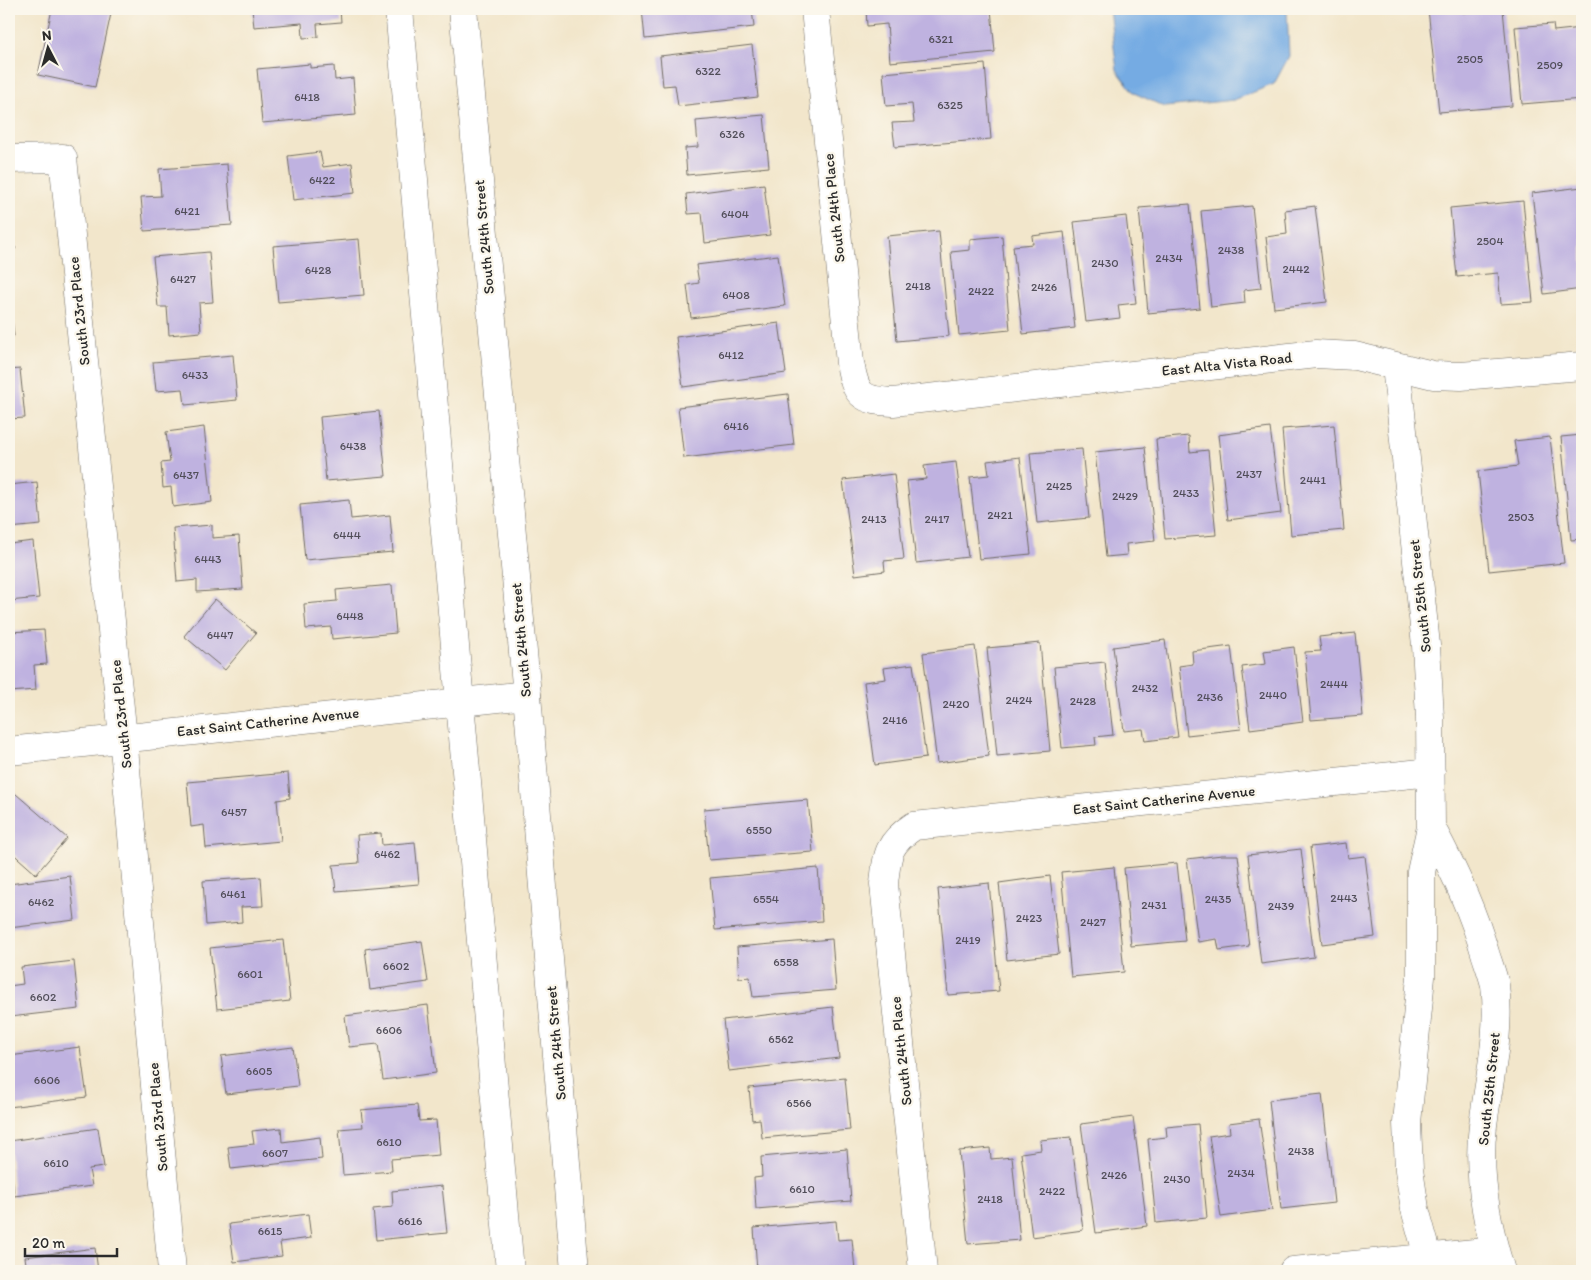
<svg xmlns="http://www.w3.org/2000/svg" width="1591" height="1280" viewBox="0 0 1591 1280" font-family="Itim,sans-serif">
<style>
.water{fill:#75abe3;stroke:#506b87}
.building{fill:#bfb2e0}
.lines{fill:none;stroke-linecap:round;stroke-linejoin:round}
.minor-casing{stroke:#716c63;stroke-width:29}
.major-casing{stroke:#716c63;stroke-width:29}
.minor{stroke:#fff;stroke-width:28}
.major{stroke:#fff;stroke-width:28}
.labels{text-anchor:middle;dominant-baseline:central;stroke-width:4.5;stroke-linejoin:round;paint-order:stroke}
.number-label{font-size:12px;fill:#504d58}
.street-label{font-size:15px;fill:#2b2b2b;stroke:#fbf7ec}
</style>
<rect width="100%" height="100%" fill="#fbf7ec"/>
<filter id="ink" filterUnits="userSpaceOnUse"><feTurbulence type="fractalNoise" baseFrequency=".02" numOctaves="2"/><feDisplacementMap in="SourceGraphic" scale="10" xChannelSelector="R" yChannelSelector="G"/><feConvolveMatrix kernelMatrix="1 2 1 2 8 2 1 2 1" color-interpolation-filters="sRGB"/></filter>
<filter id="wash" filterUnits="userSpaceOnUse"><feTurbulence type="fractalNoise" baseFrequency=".0096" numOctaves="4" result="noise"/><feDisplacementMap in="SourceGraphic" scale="20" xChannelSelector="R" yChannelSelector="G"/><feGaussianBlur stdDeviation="1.12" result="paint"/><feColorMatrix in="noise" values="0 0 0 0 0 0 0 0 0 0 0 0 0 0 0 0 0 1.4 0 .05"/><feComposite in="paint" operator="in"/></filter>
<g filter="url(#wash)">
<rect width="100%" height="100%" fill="#f2e6cb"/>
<path class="water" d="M1109 9H1287L1289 56 1274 84 1234 100 1165 107 1134 93 1117 70Z"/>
<g id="blocks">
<path class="building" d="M52 9H112L95 87 38 75Z
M252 9H340L341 22 317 24 318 37 303 38 302 23 254 27Z
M642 9H752L754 27 645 39Z
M866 9H991L995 52 890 62 887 24 867 26Z
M1428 9H1463V13L1503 9 1512 106 1439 112Z
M1553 24 1554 31 1582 28V99L1522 104 1515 27Z
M752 45 758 97 678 106 675 85 663 86 660 56Z
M310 64V68L334 66 335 80 353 78 356 115 262 123 257 69Z
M985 64 991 139 895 147 892 123 914 122 912 104 886 106 883 73Z
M764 115 769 167 687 175 685 148 698 147 696 121Z
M320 152 323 167 352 163 355 193 293 200 288 156Z
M227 164 232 225 144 231 141 197 161 196 159 169Z
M764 184 770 235 705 243 702 213 688 214 686 194Z
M1582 187V289L1544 294 1532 193Z
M1523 201 1533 302 1501 304 1498 273 1457 277 1450 208Z
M1190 204 1200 308 1148 313 1139 208Z
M1252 206 1261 288 1244 290 1245 303 1211 307 1201 211Z
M1315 206 1327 302 1274 308 1266 237 1287 234 1285 210Z
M1126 216 1136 303 1118 305 1120 318 1086 322 1074 222Z
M939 231 949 336 897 341 887 236Z
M1064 232 1075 328 1023 334 1013 246 1033 244 1032 236Z
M1002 236 1010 330 959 335 951 252 970 250V239Z
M359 239 364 295 278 302 273 246Z
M9 241 16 248 9 256Z
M209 252 213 302 199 303 201 332 169 335 167 307H158L153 257Z
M778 255 785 306 691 318 687 285 699 283 696 265Z
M9 293 14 336 9 337Z
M779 323 786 373 683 387 676 337Z
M233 355 237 400 185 405 183 389 156 391 153 362Z
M20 369 25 418 9 419V370Z
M788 394 794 445 684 458 678 407Z
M379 411 386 476 326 481 320 417Z
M1334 425 1344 530 1291 535 1282 429Z
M204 427 212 502 173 507 171 487 163 488 161 463 170 462 166 432Z
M1270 428 1281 513 1228 520 1218 435Z
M1582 435V539L1571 540 1561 437Z
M1189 436 1190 452 1208 450 1216 535 1165 539 1156 439Z
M1550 437 1564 563 1489 571 1478 471 1518 466 1514 441Z
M1145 447 1155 541 1126 544 1127 555 1106 557 1095 452Z
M1082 449 1089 518 1037 523 1030 453Z
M1020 457 1031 554 979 559 970 477 989 475 987 461Z
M956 462 968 557 916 563 907 481 926 479 924 466Z
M894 474 904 559 884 561 885 571 855 575 843 480Z
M37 482 41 525 9 528V485Z
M349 500 351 519 390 515 393 552 305 560 300 505Z
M212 525V538L239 536 243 589 197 592V580L177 582 173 528Z
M33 541 39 598 9 601V544Z
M392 585 396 633 332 639 331 627 306 629 304 604 337 601 336 590Z
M215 599 256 633 225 670 184 636Z
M44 630 47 664 34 665 36 690 9 692V632Z
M1355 633 1363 716 1311 720 1305 652 1321 651 1319 637Z
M1165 640 1178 737 1145 741 1143 729 1124 731 1113 647Z
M1040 643 1050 751 997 756 987 648Z
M975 646 989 756 937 763 923 653Z
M1231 646 1241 729 1187 735 1179 666 1193 664 1192 651Z
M1294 647 1303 722 1250 729 1242 667 1266 664 1264 651Z
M1105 662 1113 735 1095 737 1096 745 1062 748 1054 667Z
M913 664 926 758 875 765 864 682 886 679 884 668Z
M288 773 290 798 277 800 281 841 206 848 204 825 191 827 187 782Z
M9 788 67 838 36 874 9 850Z
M808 800 813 852 709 860 704 809Z
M381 833 382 845 415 842 419 884 336 891 333 865 359 863 357 835Z
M1346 843 1348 858 1365 856 1375 937 1322 944 1310 847Z
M1301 849 1314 957 1261 964 1248 855Z
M1222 855H1238L1249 946 1219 950 1217 939 1198 942 1187 859Z
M1177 863 1185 941 1131 946 1124 868Z
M1114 867 1124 972 1071 977 1061 872Z
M818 868 822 921 715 930 710 878Z
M70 876 75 920 9 928V884Z
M1050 876 1059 954 1007 960 999 883Z
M261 877 263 906 241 907 242 922 206 925 203 881Z
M989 883 999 991 948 995 938 889Z
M832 939 836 990 753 997 750 977 739 978 737 947Z
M283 940 290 1001 217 1009 210 948Z
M422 941 428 982 370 990 365 949Z
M74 961 79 1009 10 1017 9 986 23 984 21 967Z
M428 1005 436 1073 383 1080 378 1044 349 1047 345 1016Z
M833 1007 839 1058 729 1071 723 1020Z
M80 1047 87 1097 9 1107V1056Z
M293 1047 298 1086 226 1094 221 1056Z
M845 1078 850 1130 762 1138 760 1119 752 1120 749 1088Z
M1322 1094 1334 1203 1281 1209 1269 1100Z
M417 1105 419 1121 436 1120 439 1155 391 1159 392 1171 343 1175 339 1129 363 1127 361 1110Z
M1133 1117 1147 1226 1096 1233 1081 1124Z
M1259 1119 1272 1210 1221 1217 1209 1136 1230 1133 1229 1123Z
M1198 1124 1207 1218 1156 1223 1148 1139 1167 1137 1166 1127Z
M98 1128 104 1167 89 1169 92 1186 14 1196 9 1141Z
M281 1128 282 1142 320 1137 322 1159 231 1169 228 1147 254 1144 252 1131Z
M1071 1137 1083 1230 1032 1237 1021 1153 1041 1150 1040 1140Z
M990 1148 991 1159 1012 1157 1020 1240 968 1244 959 1151Z
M847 1149 851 1201 756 1209 754 1178 762 1177 761 1157Z
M442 1186 447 1233 376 1240 373 1209 393 1207 392 1191Z
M308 1214 311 1238 280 1242 282 1256 234 1262 229 1224Z
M836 1221 838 1240 852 1239 855 1270 757 1271 754 1228Z
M95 1248 98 1271H27L25 1257Z
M448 1267 449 1271H425V1270Z"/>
</g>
</g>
<g filter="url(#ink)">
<use href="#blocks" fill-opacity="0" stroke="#716c63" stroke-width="1"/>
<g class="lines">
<g class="minor-casing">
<path id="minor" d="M399 9 510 1271
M815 9 850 363C856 395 860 400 893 402L1316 354 1355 356 1433 375 1461 376 1582 366
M9 159 63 158 123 737 172 1271
M1396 366 1426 645 1430 718 1431 827 1421 872V977L1407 1123 1409 1170 1415 1209 1432 1271
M9 751 527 695
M1431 827C1453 868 1473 911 1486 956 1489 965 1493 976 1495 985 1501 1032 1489 1079 1483 1125 1477 1173 1487 1226 1501 1271
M923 1271 884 884C887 854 888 843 914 826L1431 772
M1293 1271 1495 1251"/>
</g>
<g class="major-casing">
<path id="major" d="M463 9 527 695 575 1271"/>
</g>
<use href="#minor" class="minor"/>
<use href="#major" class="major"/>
</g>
</g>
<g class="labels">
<g class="number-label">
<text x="941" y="39">6321</text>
<text x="1470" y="59">2505</text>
<text x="1550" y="65">2509</text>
<text x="708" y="71">6322</text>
<text x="307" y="97">6418</text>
<text x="950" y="105">6325</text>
<text x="732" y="134">6326</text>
<text x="322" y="180">6422</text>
<text x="187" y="211">6421</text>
<text x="735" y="214">6404</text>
<text x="1490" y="241">2504</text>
<text x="1231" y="250">2438</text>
<text x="1169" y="258">2434</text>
<text x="1105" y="263">2430</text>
<text x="1296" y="269">2442</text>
<text x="318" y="270">6428</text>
<text x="183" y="279">6427</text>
<text x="918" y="286">2418</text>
<text x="1044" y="287">2426</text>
<text x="981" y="291">2422</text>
<text x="736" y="295">6408</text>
<text x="731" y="355">6412</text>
<text x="195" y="375">6433</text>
<text x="736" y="426">6416</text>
<text x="353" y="446">6438</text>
<text x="1249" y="474">2437</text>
<text x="186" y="475">6437</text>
<text x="1313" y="480">2441</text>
<text x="1059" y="486">2425</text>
<text x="1186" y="493">2433</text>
<text x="1125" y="496">2429</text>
<text x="1000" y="515">2421</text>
<text x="1521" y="517">2503</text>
<text x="874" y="519">2413</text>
<text x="937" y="519">2417</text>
<text x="347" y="535">6444</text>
<text x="208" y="559">6443</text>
<text x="350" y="616">6448</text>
<text x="220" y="635">6447</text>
<text x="1334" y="684">2444</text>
<text x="1145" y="688">2432</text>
<text x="1273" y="695">2440</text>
<text x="1210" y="697">2436</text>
<text x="1019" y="700">2424</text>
<text x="1083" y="701">2428</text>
<text x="956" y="704">2420</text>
<text x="895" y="720">2416</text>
<text x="234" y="812">6457</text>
<text x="759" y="830">6550</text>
<text x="387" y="854">6462</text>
<text x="233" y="894">6461</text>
<text x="1344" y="898">2443</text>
<text x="766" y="899">6554</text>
<text x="1218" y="899">2435</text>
<text x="41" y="902">6462</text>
<text x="1154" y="905">2431</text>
<text x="1281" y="906">2439</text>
<text x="1029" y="918">2423</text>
<text x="1093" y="922">2427</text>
<text x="968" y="940">2419</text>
<text x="786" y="962">6558</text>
<text x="396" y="966">6602</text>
<text x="250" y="974">6601</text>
<text x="43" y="997">6602</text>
<text x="389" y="1030">6606</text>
<text x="781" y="1039">6562</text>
<text x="259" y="1071">6605</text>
<text x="47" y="1080">6606</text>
<text x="799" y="1103">6566</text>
<text x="389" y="1142">6610</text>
<text x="1301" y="1151">2438</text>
<text x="275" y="1153">6607</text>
<text x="56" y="1163">6610</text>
<text x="1241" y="1173">2434</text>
<text x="1114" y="1175">2426</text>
<text x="1177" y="1179">2430</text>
<text x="802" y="1189">6610</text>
<text x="1052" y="1191">2422</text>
<text x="990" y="1199">2418</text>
<text x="410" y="1221">6616</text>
<text x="270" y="1231">6615</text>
</g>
<g class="street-label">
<text transform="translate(834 208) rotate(-96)">South 24th Place</text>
<text transform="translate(484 237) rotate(-95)">South 24th Street</text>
<text transform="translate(79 311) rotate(-96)">South 23rd Place</text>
<text transform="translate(1227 364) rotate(-6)">East Alta Vista Road</text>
<text transform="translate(1420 596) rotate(-96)">South 25th Street</text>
<text transform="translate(521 640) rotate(-95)">South 24th Street</text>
<text transform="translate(121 714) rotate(-96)">South 23rd Place</text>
<text transform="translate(268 722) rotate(-6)">East Saint Catherine Avenue</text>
<text transform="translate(1164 800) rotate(-6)">East Saint Catherine Avenue</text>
<text transform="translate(556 1043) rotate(-95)">South 24th Street</text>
<text transform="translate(901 1051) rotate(-96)">South 24th Place</text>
<text transform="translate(1489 1089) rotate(-84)">South 25th Street</text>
<text transform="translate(158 1117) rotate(-95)">South 23rd Place</text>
</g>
</g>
<rect width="1591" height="1280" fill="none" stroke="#fbf7ec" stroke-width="30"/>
<g transform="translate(48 48) rotate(354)" stroke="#fbf7ec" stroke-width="4" paint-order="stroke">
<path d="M0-4L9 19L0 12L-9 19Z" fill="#2b2b2b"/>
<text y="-8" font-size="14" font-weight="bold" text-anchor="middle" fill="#2b2b2b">N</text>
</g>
<path d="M25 1248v8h92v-8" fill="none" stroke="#2b2b2b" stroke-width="2.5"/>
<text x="32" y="1248" font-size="15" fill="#2b2b2b" stroke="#fbf7ec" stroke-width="4" paint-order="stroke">20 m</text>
</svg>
